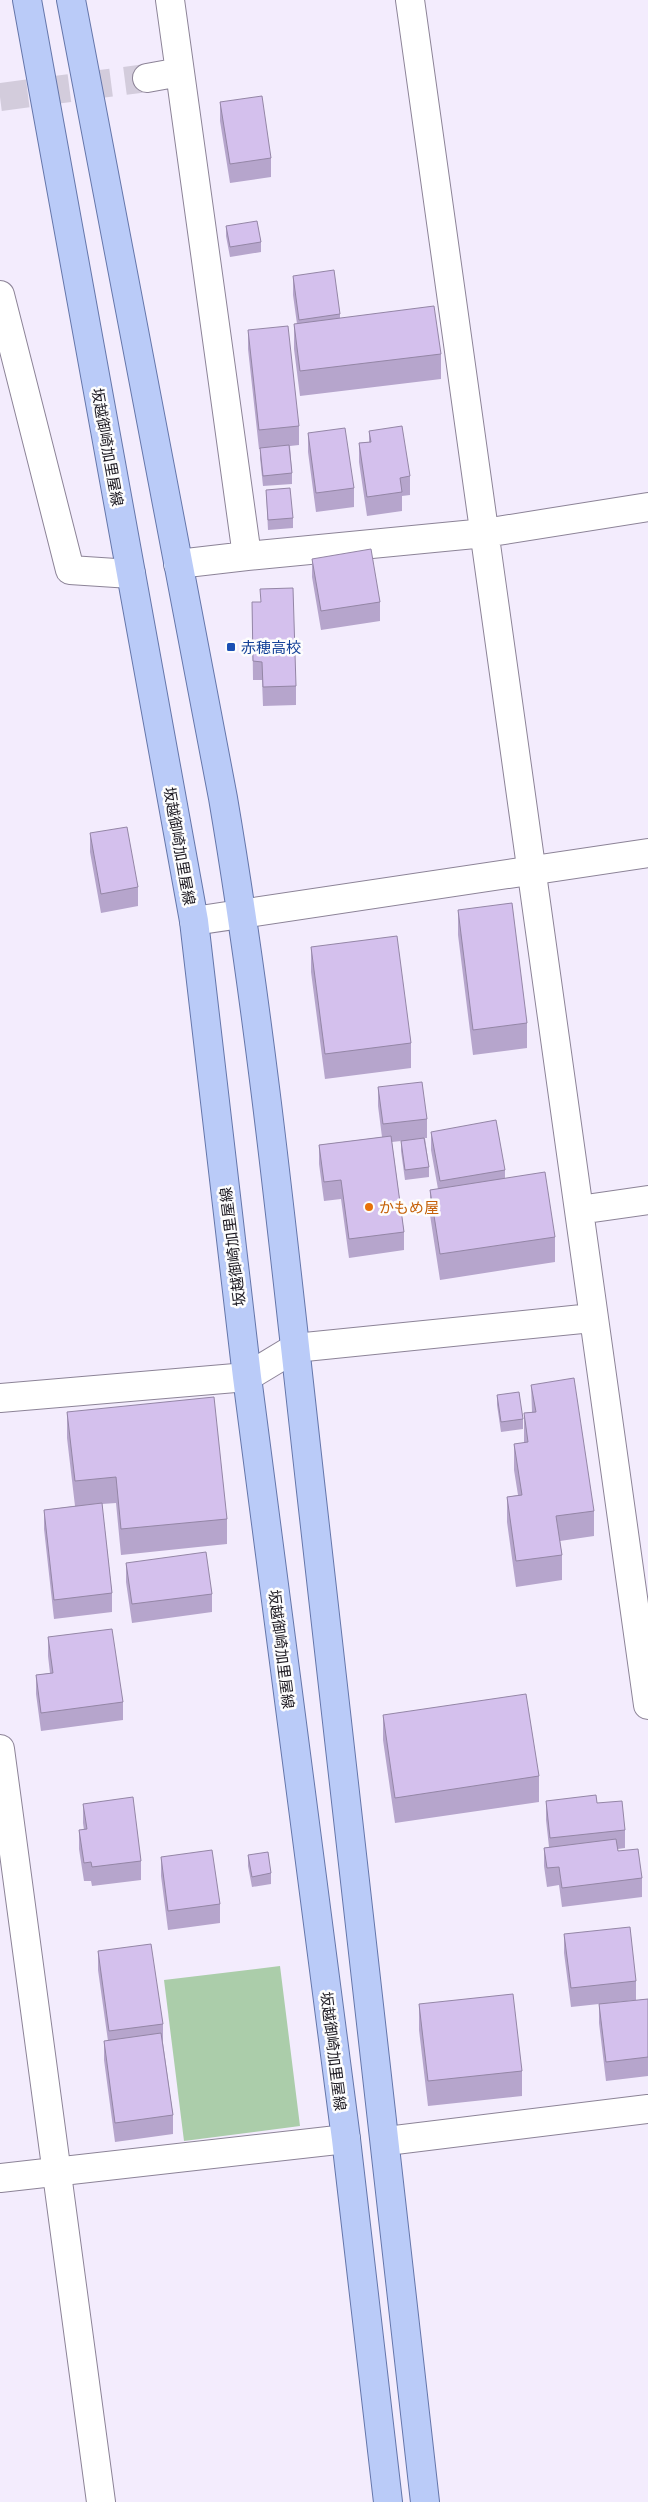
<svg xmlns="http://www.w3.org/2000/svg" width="648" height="2502" viewBox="0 0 648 2502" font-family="'Exo 2','Noto Sans JP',sans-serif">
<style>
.green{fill:#abcdaa}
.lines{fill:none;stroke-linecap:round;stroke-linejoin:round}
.street-tunnel{stroke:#d3ccdc;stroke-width:28;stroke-dasharray:28 14;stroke-linecap:butt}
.street-casing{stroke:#8c8397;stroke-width:30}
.secondary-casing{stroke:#8c8397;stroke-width:30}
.primary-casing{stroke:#6576aa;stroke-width:30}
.street{stroke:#fff;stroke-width:28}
.secondary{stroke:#fff;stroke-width:28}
.primary{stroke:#bacbf8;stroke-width:28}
.wall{fill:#b6a5cc}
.building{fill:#d4c0ed;stroke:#9486a6}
.transit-dot{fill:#1a4fb4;stroke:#fdfdfd;stroke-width:2}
.food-dot{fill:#e8710a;stroke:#fdfdfd;stroke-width:2}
.labels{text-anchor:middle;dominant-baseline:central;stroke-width:5;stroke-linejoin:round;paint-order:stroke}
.street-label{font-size:15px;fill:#1d1a22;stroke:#fdfdfd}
.transit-label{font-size:15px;fill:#164399;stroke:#fdfdfd;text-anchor:start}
.food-label{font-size:15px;fill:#c56008;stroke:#fdfdfd;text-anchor:start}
</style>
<rect width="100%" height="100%" fill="#f3ecfd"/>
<path class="green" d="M280 1966 300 2126 184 2141 164 1980Z"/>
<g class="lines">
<path class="street-tunnel" d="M0 97 147 78"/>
<g class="street-casing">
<path id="street" d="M170 0 247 556 485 533 648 507
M410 0 648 1705
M147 78 180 72
M0 295 70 570 131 574
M178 564 247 556
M579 1210 648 1200
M295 1348 592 1318
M0 1749 101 2502
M387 2141 648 2109
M0 2178 346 2139"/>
</g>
<g class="secondary-casing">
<path id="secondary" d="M194 921 648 853
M0 1398 247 1377 295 1348"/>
</g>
<g class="primary-casing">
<path id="primary" d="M27 0 194 921 247 1377 346 2139 388 2502
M71 0 223 798C262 1028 285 1259 311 1491 351 1828 390 2165 425 2502"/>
</g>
<use href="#street" class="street"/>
<use href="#secondary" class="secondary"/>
<use href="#primary" class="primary"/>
</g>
<path class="wall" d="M220 102 271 158V177L230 183 220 121Z
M226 226 261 242V252L230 257 226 236Z
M293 276 340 314V318L441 354V379L300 396 294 349V324H297L293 295Z
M248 330 299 426V445L290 446 292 473V484L263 486 260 458V449H259L248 349Z
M369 431 410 476V495L402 496V511L367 516 359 462V443L369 442Z
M308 433 354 488V507L316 512 308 452Z
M266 490 293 518V528L268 530Z
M312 559 380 602V621L321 630 312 577Z
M252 602 296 686V705L263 706 262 680H253Z
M90 833 138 887V906L101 913 90 852Z
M458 910 527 1023V1048L473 1055 458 935Z
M311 947 411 1043V1068L325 1079 311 972Z
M378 1087 427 1119V1138H425L429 1167V1177L405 1180 401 1151V1141L392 1142 404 1232V1250L349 1258 341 1199 324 1201 319 1164V1145L382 1137 378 1106Z
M431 1132 505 1170V1178L555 1237V1262L440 1280 430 1215V1190L438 1189 431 1150Z
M531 1385 594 1511V1536L560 1541 562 1555V1580L516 1587 507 1522V1497L518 1495 514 1470V1444L524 1443V1413L532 1412Z
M497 1395 523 1419V1429L501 1432 497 1405Z
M67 1412 227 1519V1544L121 1555 116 1503 102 1504 112 1593V1612L54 1619 44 1529V1510L75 1506 67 1438Z
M126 1563 212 1594V1612L132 1623 126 1582Z
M48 1637 123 1702V1720L41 1731 36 1694V1675L50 1673 48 1656Z
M383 1715 539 1776V1802L395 1823 383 1740Z
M546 1801 597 1803 625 1830V1848L618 1849V1851L642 1878V1897L562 1907 559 1885 547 1887 544 1866V1848L549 1847 546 1820Z
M83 1804 141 1861V1880L92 1886 91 1881H84L79 1849V1830H84L83 1823Z
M248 1855 271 1873V1884L252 1887 248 1866Z
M161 1857 220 1904V1923L168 1930 161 1876Z
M564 1934 636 1981V2000L571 2007 564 1953Z
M98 1951 163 2024V2043L173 2115V2134L115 2142 104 2060V2041H108L98 1970Z
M648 1999V2076L606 2081 599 2023V2004Z
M419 2004 522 2071V2096L428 2106 419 2030Z"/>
<path class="building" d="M262 96 271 158 230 164 220 102Z
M257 221 261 242 230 247 226 226Z
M334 270 340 314 299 320 293 276Z
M434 306 441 354 300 371 294 324Z
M288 326 299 426 259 430 248 330Z
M402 426 410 476 400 478 402 492 367 497 359 443 371 442 369 431Z
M345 428 354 488 316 493 308 433Z
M289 445 292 473 263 476 260 448Z
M290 488 293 518 268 520 266 490Z
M371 549 380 602 321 611 312 559Z
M293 588 296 686 263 687 262 662 253 661 252 602H261L260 589Z
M127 827 138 887 101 894 90 833Z
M512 903 527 1023 473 1030 458 910Z
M397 936 411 1043 325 1054 311 947Z
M422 1082 427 1119 383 1124 378 1087Z
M496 1120 505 1170 440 1181 431 1132Z
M391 1136 404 1232 349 1239 341 1180 324 1182 319 1145Z
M424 1138 429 1167 405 1170 401 1141Z
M545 1172 555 1237 440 1254 430 1190Z
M574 1378 594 1511 556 1516 562 1555 516 1561 507 1497 522 1495 514 1444 528 1442 524 1413 536 1412 531 1385Z
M519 1392 523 1419 501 1422 497 1395Z
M214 1397 227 1519 121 1529 116 1477 75 1481 67 1412Z
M102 1503 112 1593 54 1600 44 1510Z
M206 1552 212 1594 132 1604 126 1563Z
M112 1629 123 1702 41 1713 36 1675 53 1673 48 1637Z
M526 1694 539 1776 395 1798 383 1715Z
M596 1795 597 1803 622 1801 625 1830 550 1838 546 1801Z
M133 1797 141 1861 92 1867 91 1862 84 1863 79 1830 87 1829 83 1804Z
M616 1839 618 1851 638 1849 642 1878 562 1888 559 1867 547 1868 544 1848Z
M212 1850 220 1904 168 1911 161 1857Z
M268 1852 271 1873 252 1877 248 1855Z
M630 1927 636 1981 571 1988 564 1934Z
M151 1944 163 2024 109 2031 98 1951Z
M513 1994 522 2071 428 2081 419 2004Z
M648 1999V2057L606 2062 599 2004Z
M161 2033 173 2115 115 2123 104 2041Z"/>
<rect class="transit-dot" x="226" y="642" width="10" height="10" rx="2.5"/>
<circle class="food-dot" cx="369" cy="1207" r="5"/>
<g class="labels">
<g class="street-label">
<text transform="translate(108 447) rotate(80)">坂越御崎加里屋線</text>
<text transform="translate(180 846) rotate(80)">坂越御崎加里屋線</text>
<text transform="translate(232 1247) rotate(-97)">坂越御崎加里屋線</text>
<text transform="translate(282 1649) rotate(83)">坂越御崎加里屋線</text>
<text transform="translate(334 2051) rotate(83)">坂越御崎加里屋線</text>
</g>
<g class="transit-label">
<text x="241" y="647">赤穂高校</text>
</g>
<g class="food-label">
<text x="379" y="1207">かもめ屋</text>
</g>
</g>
</svg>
